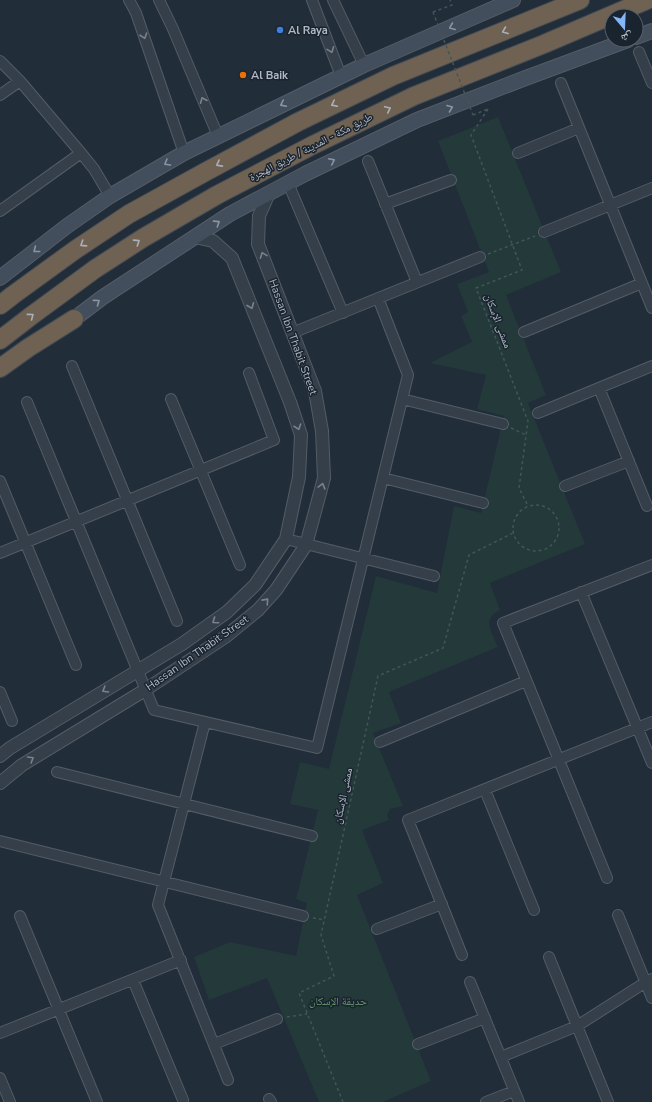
<svg xmlns="http://www.w3.org/2000/svg" width="652" height="1102" viewBox="0 0 652 1102" font-family="'Nunito Sans','Noto Naskh Arabic',sans-serif">
<style>
.green{fill:#23393a}
.lines{fill:none;stroke-linecap:round;stroke-linejoin:round}
.minor-casing{stroke:#535c67;stroke-width:12}
.tertiary-casing{stroke:#535c67;stroke-width:14}
.secondary-casing{stroke:#535c67;stroke-width:16}
.motorway-casing{stroke:#404954;stroke-width:20}
.path{stroke:#415658;stroke-width:1.5;stroke-dasharray:3 3;stroke-linecap:butt}
.minor{stroke:#353f4a;stroke-width:10}
.tertiary{stroke:#353f4a;stroke-width:12}
.secondary{stroke:#434e5d;stroke-width:14}
.motorway{stroke:#706252;stroke-width:18}
.path-bridge{stroke:#415658;stroke-width:1.5;stroke-dasharray:3 3;stroke-linecap:butt}
.oneway{stroke:#8a94a1}
.oneway2{stroke:#aab0ba}
.oneway3{stroke:#79828e}
.shop-dot{fill:#3f7fe0;stroke:#1a242e;stroke-width:1.5}
.food-dot{fill:#e8710a;stroke:#1a242e;stroke-width:1.5}
.labels{text-anchor:middle;dominant-baseline:central;stroke-width:3;stroke-linejoin:round;paint-order:stroke}
.poi-label{font-size:11px;font-weight:bold;fill:#b0b9c6;stroke:#1a242e;text-anchor:start}
.street-label{font-size:11px;fill:#b0b9c6;stroke:#1a242e}
.park-label{font-size:11px;fill:#67976f;stroke:#1a242e}
</style>
<rect width="100%" height="100%" fill="#212d39"/>
<path class="green" d="M498 117 561 272 506 295 546 395 528 403 585 544 490 583 500 610C481 619 492 632 498 647L389 692 401 723 373 733 403 806 390 809 387 815 389 820 362 830 383 883 357 895 431 1081 383 1102H319L267 978 209 1000 194 957 230 942 296 956 307 903 296 899 318 810 290 804 300 762 329 769 376 576 437 593 454 506 481 513 504 416 477 409 486 375 430 363 472 342 461 316 468 312 457 284 489 272 438 141Z"/>
<g class="lines">
<g class="minor-casing">
<path id="minor" d="M129 0 136 13 184 153
M159 0 173 29 218 136
M312 0 341 76
M333 0 364 65
M639 52 652 83
M0 61 20 81 81 153 94 169 110 196
M561 83 652 308
M0 95 20 81
M518 153 579 128
M368 161 417 282
M288 183 343 313
M385 204 451 180
M0 211 81 153
M544 232 652 188
M524 332 642 283
M292 333 480 257
M72 366 177 621
M599 388 647 506
M171 399 240 565
M402 399 503 424
M27 402 154 710 317 748 408 375 378 298
M538 413 652 366
M383 478 483 503
M0 481 76 665
M565 486 629 461
M286 539 434 576
M0 553 274 440 249 373
M581 592 652 763
M0 692 12 721
M205 722 158 905 228 1080
M380 742 526 681
M57 772 312 836
M485 790 534 910
M0 841 303 916
M607 878 503 623 652 565
M618 915 652 998
M20 916 97 1102
M377 929 442 904
M462 955 408 820 652 722
M549 957 608 1102
M133 980 183 1100
M470 982 519 1102
M0 1033 181 960
M214 1044 277 1019
M418 1044 485 1018
M501 1057 577 1026 646 982 652 979
M0 1078 10 1102
M269 1099 271 1102
M486 1102 514 1091"/>
</g>
<g class="tertiary-casing">
<path id="tertiary" d="M0 756 10 748 182 644 227 612 255 585 286 539 299 477 301 435 290 402 232 258 213 241 195 237
M0 783 22 765 145 690 225 637 258 610 276 590 306 545 324 478 322 431 315 391 258 244 259 216 269 193"/>
</g>
<g class="secondary-casing">
<path id="secondary" d="M636 37 652 31
M0 278 67 226 110 196 184 153 364 65 513 0
M66 325 103 297 230 214 305 174 417 120 523 79 628 40"/>
</g>
<g class="motorway-casing">
<path id="motorway" d="M0 305 13 295 75 250 129 214 207 171 298 122 393 76 580 0
M0 340 31 316 95 269 143 238 217 195 313 145 414 96 544 44 647 0
M0 368 28 348 74 319"/>
</g>
<path class="path" d="M433 12 452 5 450 0
M488 109 471 135 522 270 476 288 528 421 519 488 528 506
M473 115 488 109
M488 254 535 236
M511 428 526 435
M513 528a23 23 0 1 1 46 0a23 23 0 1 1-46 0Z
M313 918 325 920
M287 1017 307 1014
M343 1102 299 993 334 976 321 935 378 676 443 648 469 555 513 533"/>
<use href="#minor" class="minor"/>
<use href="#tertiary" class="tertiary"/>
<use href="#secondary" class="secondary"/>
<use href="#motorway" class="motorway"/>
<path class="path-bridge" d="M433 12 473 115"/>
</g>
<defs><path id="oneway-chevron" d="M-2-3.5L2.5 0L-2 3.5" fill="none" stroke-width="1.6" stroke-linecap="round" stroke-linejoin="round"/></defs>
<g class="oneway">
<use href="#oneway-chevron" transform="translate(452 27) rotate(157)"/>
<use href="#oneway-chevron" transform="translate(283 104) rotate(154)"/>
<use href="#oneway-chevron" transform="translate(450 108) rotate(-21)"/>
<use href="#oneway-chevron" transform="translate(332 161) rotate(-26)"/>
<use href="#oneway-chevron" transform="translate(167 163) rotate(150)"/>
<use href="#oneway-chevron" transform="translate(217 223) rotate(-33)"/>
<use href="#oneway-chevron" transform="translate(36 250) rotate(142)"/>
<use href="#oneway-chevron" transform="translate(97 302) rotate(-36)"/>
</g>
<g class="oneway2">
<use href="#oneway-chevron" transform="translate(505 31) rotate(158)"/>
<use href="#oneway-chevron" transform="translate(334 104) rotate(154)"/>
<use href="#oneway-chevron" transform="translate(388 109) rotate(-25)"/>
<use href="#oneway-chevron" transform="translate(219 164) rotate(152)"/>
<use href="#oneway-chevron" transform="translate(137 242) rotate(-33)"/>
<use href="#oneway-chevron" transform="translate(83 244) rotate(147)"/>
<use href="#oneway-chevron" transform="translate(31 316) rotate(-37)"/>
</g>
<g class="oneway3">
<use href="#oneway-chevron" transform="translate(144 36) rotate(71)"/>
<use href="#oneway-chevron" transform="translate(331 50) rotate(69)"/>
<use href="#oneway-chevron" transform="translate(203 100) rotate(-113)"/>
<use href="#oneway-chevron" transform="translate(263 255) rotate(-111)"/>
<use href="#oneway-chevron" transform="translate(251 306) rotate(68)"/>
<use href="#oneway-chevron" transform="translate(298 427) rotate(71)"/>
<use href="#oneway-chevron" transform="translate(322 486) rotate(-75)"/>
<use href="#oneway-chevron" transform="translate(266 601) rotate(-48)"/>
<use href="#oneway-chevron" transform="translate(215 621) rotate(145)"/>
<use href="#oneway-chevron" transform="translate(105 690) rotate(149)"/>
<use href="#oneway-chevron" transform="translate(31 759) rotate(-31)"/>
</g>
<circle class="shop-dot" cx="280" cy="30" r="4"/>
<circle class="food-dot" cx="243" cy="75" r="4"/>
<g class="labels">
<g class="poi-label">
<text x="288" y="30">Al Raya</text>
<text x="251" y="75">Al Baik</text>
</g>
<g class="street-label">
<text transform="translate(311 147) rotate(-27)">طريق مكة - المدينة / طريق الهجرة</text>
<text transform="translate(498 321) rotate(69)">ممشى الإسكان</text>
<text transform="translate(293 337) rotate(70)">Hassan Ibn Thabit Street</text>
<text transform="translate(197 653) rotate(-35)">Hassan Ibn Thabit Street</text>
<text transform="translate(343 796) rotate(-78)">ممشى الإسكان</text>
</g>
<g class="park-label">
<text x="338" y="1001">حديقة الإسكان</text>
</g>
</g>
<g transform="translate(624 28) rotate(161)"><circle r="19" fill="#1a242e" stroke="#56606b"/>
<path d="M0-3L7 15L0 10L-7 15Z" fill="#82b6f8"/>
<text y="-6" font-size="11" font-weight="bold" text-anchor="middle" fill="#b0b9c6">ش</text>
</g>
</svg>
